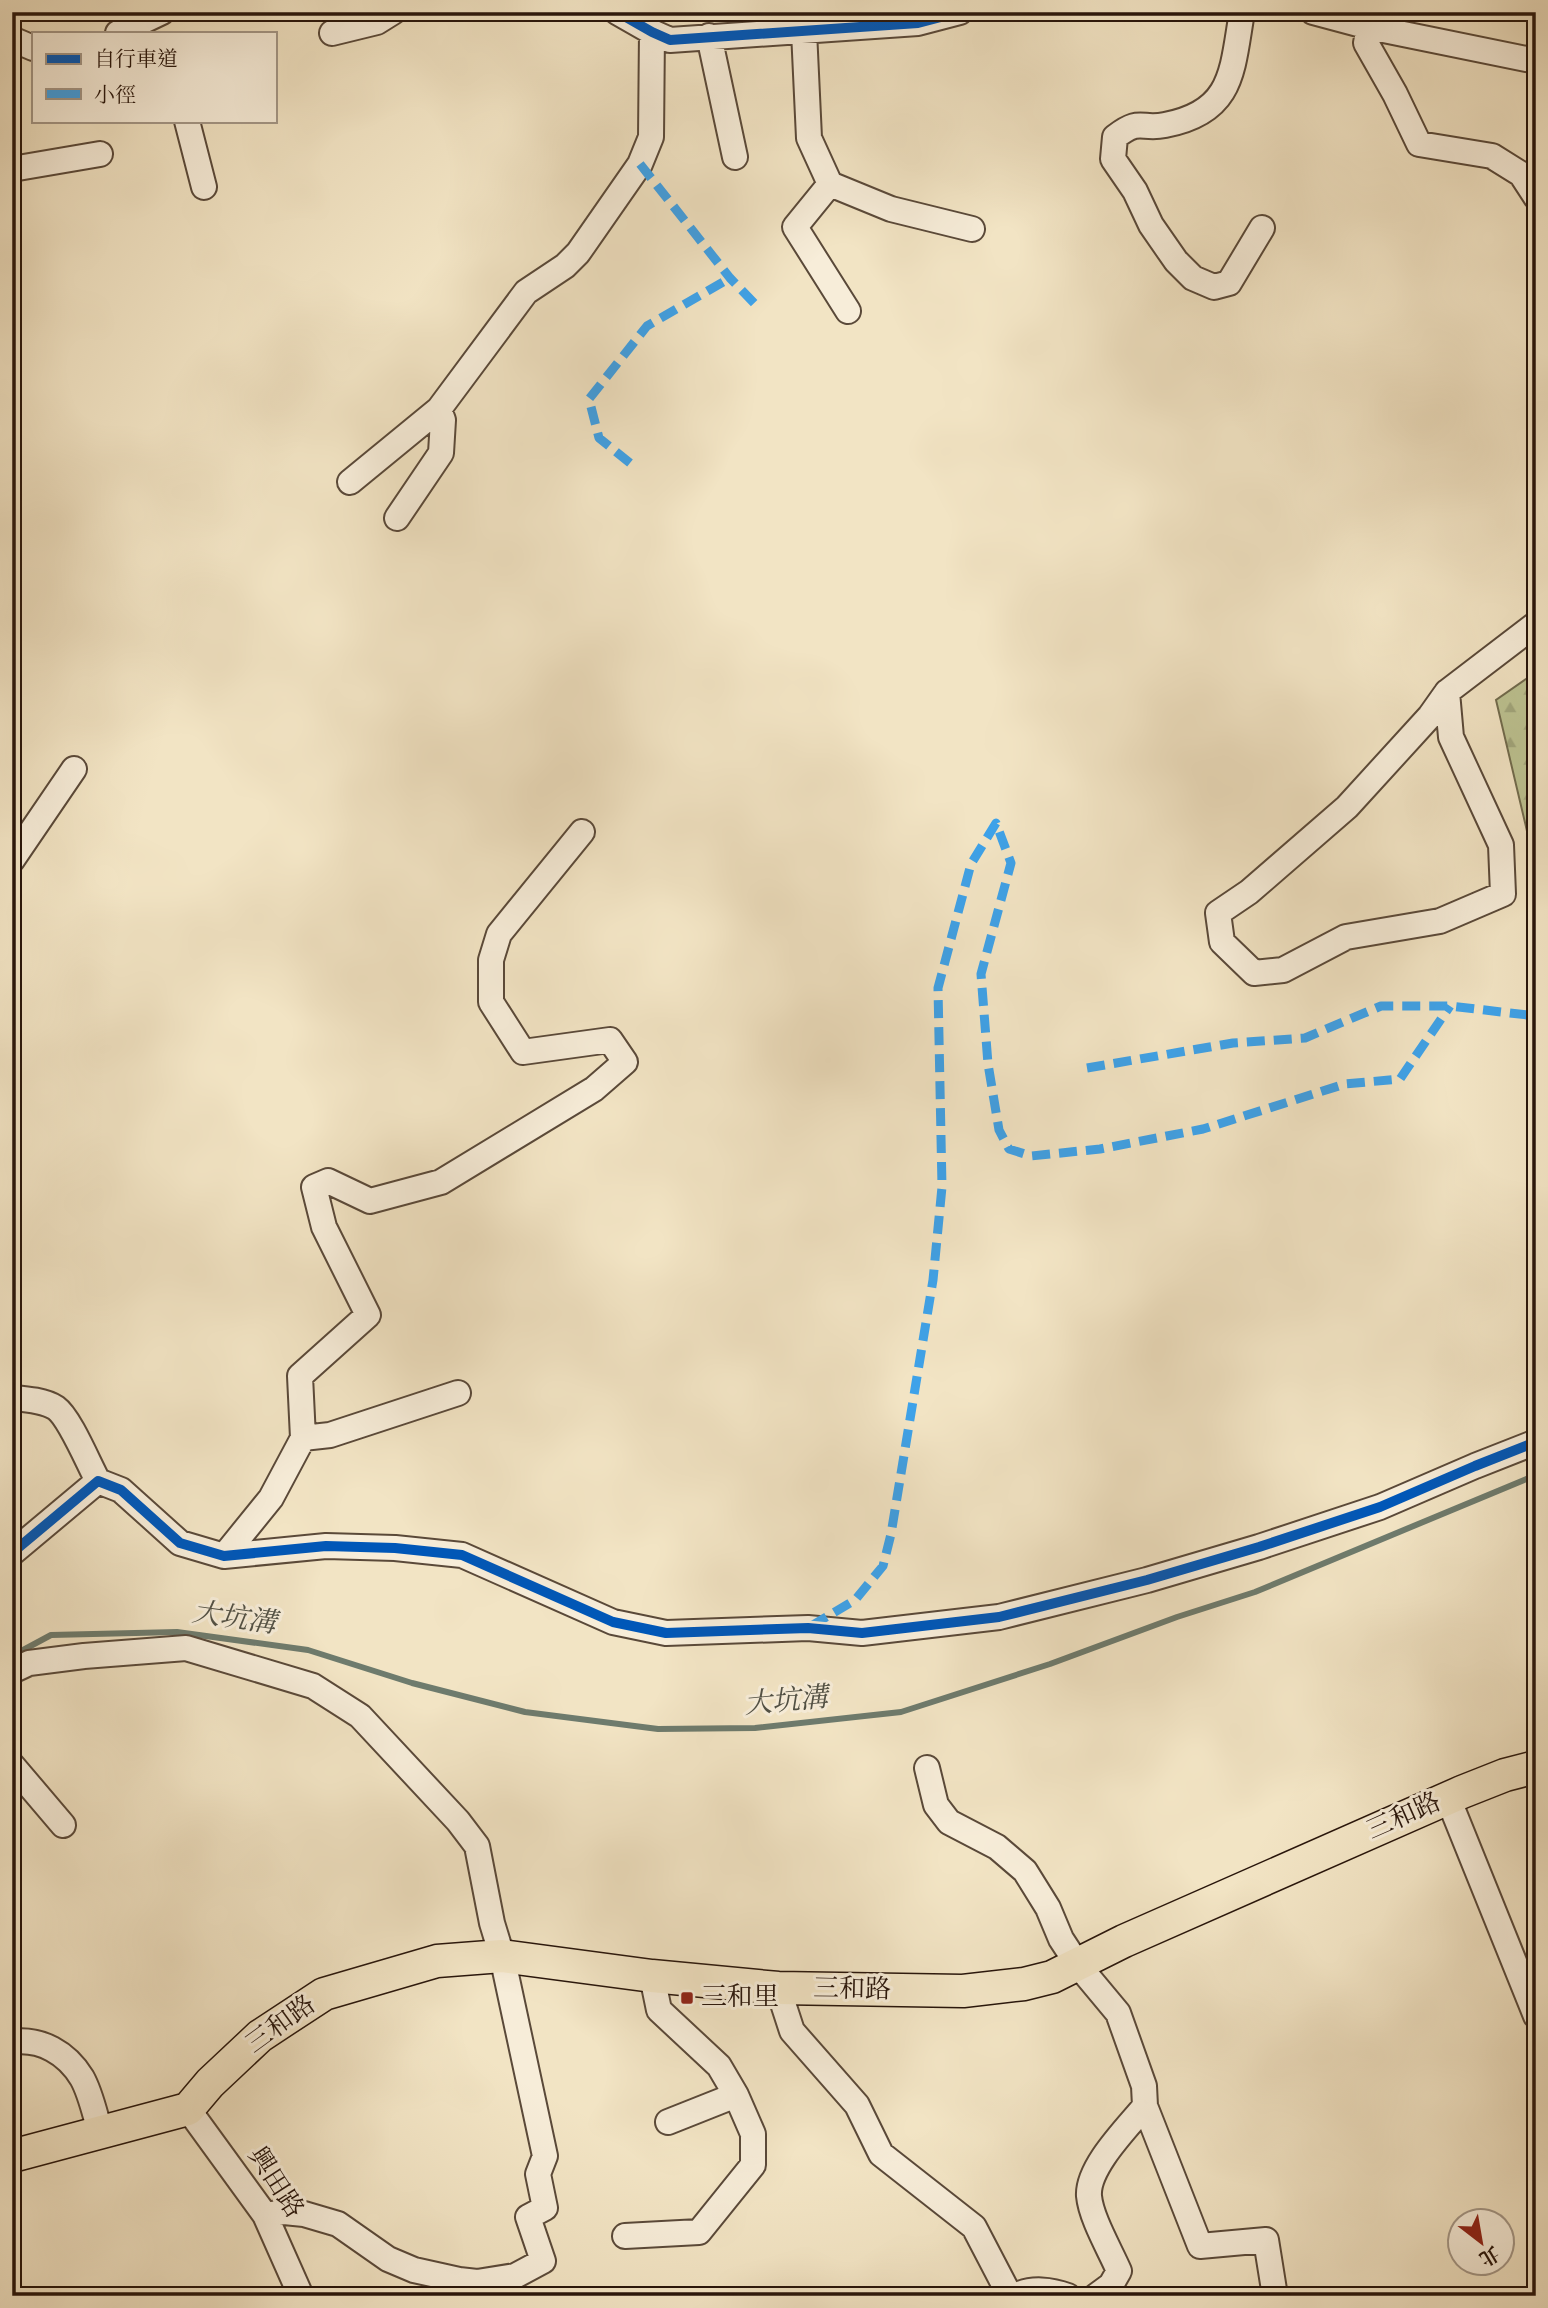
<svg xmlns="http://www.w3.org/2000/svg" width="1548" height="2308" viewBox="0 0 1548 2308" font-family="Vollkorn,'Noto Serif TC',serif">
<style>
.forest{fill:url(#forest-firs);stroke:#726c4e;stroke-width:2}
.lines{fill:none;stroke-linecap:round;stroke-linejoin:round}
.stream{stroke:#6e7b6d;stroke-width:6}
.minor-casing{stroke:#5a4939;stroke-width:28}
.major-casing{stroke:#28150b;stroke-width:35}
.minor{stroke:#f7edd9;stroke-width:24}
.major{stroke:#f2e4c4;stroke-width:32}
.quiet{stroke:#3ea2e9;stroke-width:9;stroke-dasharray:18 9;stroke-linecap:butt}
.cycleway-casing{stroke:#f7edd9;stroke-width:15}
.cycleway{stroke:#0057b8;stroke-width:10}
.poi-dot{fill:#8f2418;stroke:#f7edd9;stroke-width:2.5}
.labels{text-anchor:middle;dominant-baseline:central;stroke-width:6;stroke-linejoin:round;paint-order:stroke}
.street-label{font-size:26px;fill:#28150b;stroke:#f7edd9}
.poi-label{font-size:26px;fill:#28150b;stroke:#f7edd9;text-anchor:start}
.water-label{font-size:28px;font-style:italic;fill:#515044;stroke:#f7edd9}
</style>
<defs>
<pattern id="forest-firs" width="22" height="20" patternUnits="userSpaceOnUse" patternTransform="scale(1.75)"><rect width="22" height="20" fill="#bdc392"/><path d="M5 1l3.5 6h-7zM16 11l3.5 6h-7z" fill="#a2a77d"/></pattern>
</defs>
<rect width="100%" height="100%" fill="#f2e4c4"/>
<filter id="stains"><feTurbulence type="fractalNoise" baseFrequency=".00286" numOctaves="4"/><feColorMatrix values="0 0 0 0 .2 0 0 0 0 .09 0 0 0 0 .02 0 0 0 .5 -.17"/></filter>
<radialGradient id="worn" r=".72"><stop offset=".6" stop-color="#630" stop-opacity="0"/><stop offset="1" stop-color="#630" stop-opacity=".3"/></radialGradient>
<path class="forest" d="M1536 672V869L1496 700Z"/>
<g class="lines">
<path class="stream" d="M12 1656 51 1635 177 1632 308 1650 412 1683 525 1712 658 1729 755 1728 901 1712 1050 1664 1177 1617 1255 1592 1536 1475"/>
<g class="minor-casing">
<path id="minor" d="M617 12 652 32 670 40 918 23 960 12
M1242 12C1232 70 1234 112 1165 125 1140 130 1141 117 1115 137L1113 159 1135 191 1151 225 1176 261 1193 278 1214 287 1229 283 1262 228
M1313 12 1369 27 1536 61
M1369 27 1366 43 1395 94 1419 144 1492 156 1521 174 1536 197
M804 31 809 138 830 184 891 209 972 229
M118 33 162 12
M332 33 377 22 393 12
M709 36 735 157
M12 39 33 48
M187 121 204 187
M12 169 100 154
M830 184 795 227 848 311
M350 482 439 409 526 292 565 266 578 253 640 164 651 137 652 32
M397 518 441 453 443 420 439 409
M1447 692 1451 737 1501 845 1503 894 1440 921 1346 937 1283 970 1254 973 1222 942 1218 913 1249 892 1347 807 1430 716 1447 692 1536 624
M12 860 74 769
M12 1398C25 1399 44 1400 56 1408 70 1418 89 1465 98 1481
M303 1438 330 1435 458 1393
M12 1553 98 1481 121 1490 180 1543 224 1556 326 1546 395 1548 462 1555 613 1622 666 1633 808 1628 862 1633 999 1617 1147 1580 1259 1547 1380 1507 1475 1466 1536 1442
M224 1556 271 1498 303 1438 300 1376 368 1315 324 1227 314 1187 328 1181 370 1201 441 1182 594 1089 625 1062 610 1040 523 1052 491 1002V960L499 934 582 832
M12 1671 29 1663 84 1656 186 1648 313 1686 360 1716 458 1821 477 1846 492 1923 502 1956 545 2156 538 2174 545 2208 528 2217 543 2261 515 2276 477 2282 459 2280 414 2270 388 2259 338 2224 304 2214 284 2212 265 2215
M12 1765 63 1825
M927 1768 936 1805 949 1822 997 1847 1025 1871 1048 1908 1061 1939 1078 1965 1118 2013 1144 2086 1145 2106C1128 2127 1087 2167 1089 2196 1091 2218 1110 2250 1119 2271L1111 2285 1096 2296
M1448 1798 1536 2016
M778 1988 792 2031 857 2105 881 2154 974 2227 1010 2296
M12 2042C41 2038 67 2053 82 2078 91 2094 95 2115 100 2131
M1145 2106 1200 2246 1266 2240 1275 2296
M188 2109 265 2215 301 2296
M668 2122 736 2095
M625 2236 699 2232 753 2165V2134L736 2095 719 2066 659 2010 652 1976
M1015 2296C1031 2287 1052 2290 1068 2296"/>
</g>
<g class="major-casing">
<path id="major" d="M12 2156 188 2109 210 2083 260 2036 324 1994 437 1961 502 1956 652 1976 778 1988 963 1991 1024 1984 1052 1977 1124 1941 1462 1792 1505 1775 1536 1767"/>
</g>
<use href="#minor" class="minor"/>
<use href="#major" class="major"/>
<path class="quiet" d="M640 164 730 278 758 307
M630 463 599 438 589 399 647 326 730 278
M1087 1068 1233 1043 1305 1038 1381 1006H1450L1536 1016
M811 1626 855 1600 883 1566 891 1534 933 1280 942 1187 938 988 971 864 996 823 1011 863 981 974 988 1064 999 1130 1009 1149 1031 1156 1100 1149 1203 1129 1345 1084 1400 1079 1450 1006"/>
<g class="cycleway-casing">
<path id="cycleway" d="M617 12 652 32 670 40 918 23 960 12
M12 1553 98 1481 121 1490 180 1543 224 1556 326 1546 395 1548 462 1555 613 1622 666 1633 808 1628 862 1633 999 1617 1147 1580 1259 1547 1380 1507 1475 1466 1536 1442"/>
</g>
<use href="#cycleway" class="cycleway"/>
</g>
<rect class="poi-dot" x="680" y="1991" width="14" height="14" rx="3.5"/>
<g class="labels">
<g class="street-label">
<text transform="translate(1404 1817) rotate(-24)">三和路</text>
<text transform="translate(852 1990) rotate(1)">三和路</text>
<text transform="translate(281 2025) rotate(-36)">三和路</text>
<text transform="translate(275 2183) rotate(57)">興田路</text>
</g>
<g class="poi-label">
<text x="701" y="1998">三和里</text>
</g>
<g class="water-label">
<text transform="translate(234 1619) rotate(8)">大坑溝</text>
<text transform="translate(786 1702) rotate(-5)">大坑溝</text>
</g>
</g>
<rect width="1548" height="2308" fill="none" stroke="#f2e4c4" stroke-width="42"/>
<rect x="14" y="14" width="1520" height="2280" fill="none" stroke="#28150b" stroke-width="3.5"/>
<rect x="21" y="21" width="1506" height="2266" fill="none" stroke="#28150b" stroke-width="2"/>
<rect x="32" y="32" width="245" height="91" fill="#f7edd9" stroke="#a49787" stroke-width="2"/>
<rect x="46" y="54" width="35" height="10" fill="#0057b8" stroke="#a49787" stroke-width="2"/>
<text x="94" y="66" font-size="21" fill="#28150b">自行車道</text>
<rect x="46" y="89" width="35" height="10" fill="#3ea2e9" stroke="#a49787" stroke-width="2"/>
<text x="94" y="102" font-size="21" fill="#28150b">小徑</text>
<g transform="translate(1481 2242) rotate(149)"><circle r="33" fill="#f7edd9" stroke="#a49787" stroke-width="2"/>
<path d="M0-5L12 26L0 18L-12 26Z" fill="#8f2418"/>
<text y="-10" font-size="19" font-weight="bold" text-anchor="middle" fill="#28150b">北</text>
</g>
<rect width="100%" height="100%" filter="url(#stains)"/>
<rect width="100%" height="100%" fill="url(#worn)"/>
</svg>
